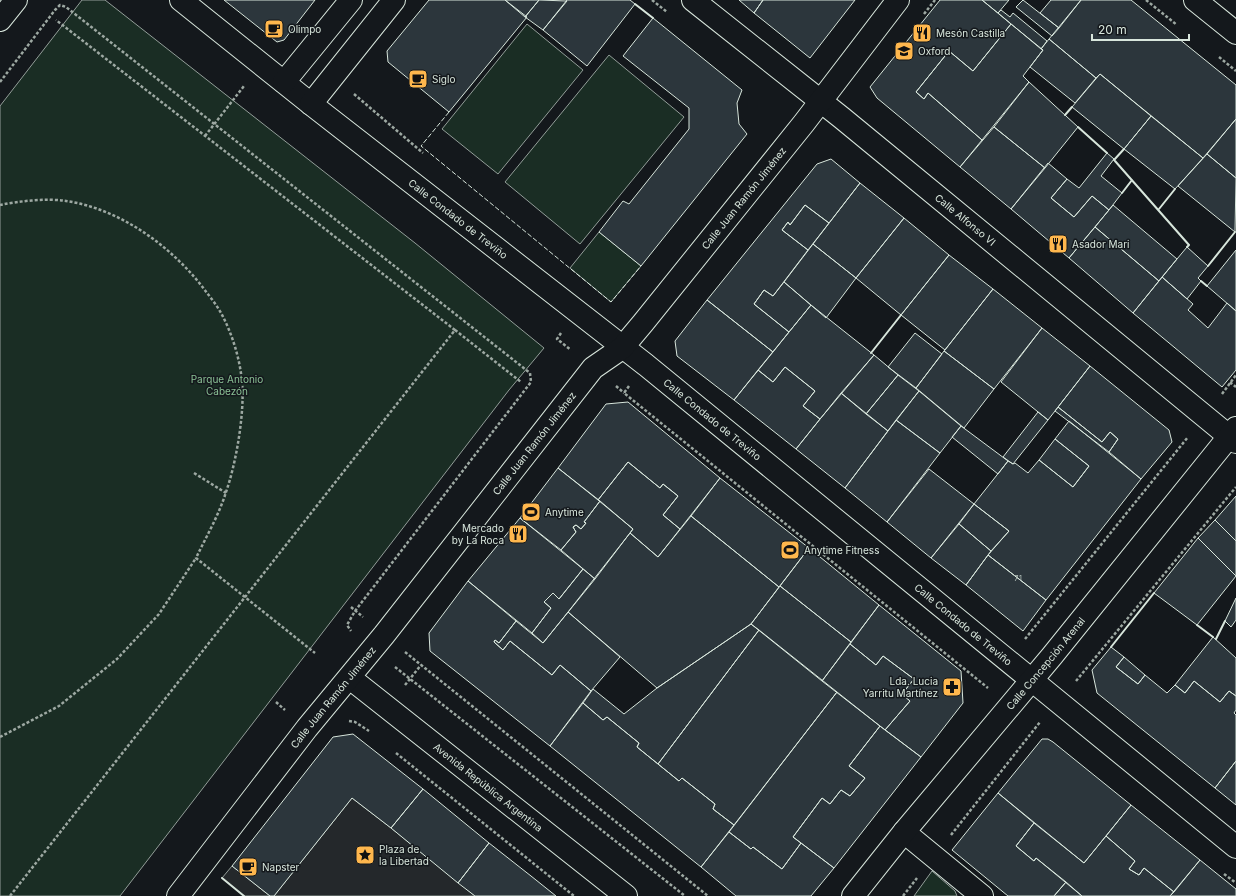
<svg xmlns="http://www.w3.org/2000/svg" width="1236" height="896" viewBox="0 0 1236 896" font-family="Inter,sans-serif">
<style>
.green{fill:#1a2d24;stroke:#939e99}
.parking{fill:#24282b;stroke:#939e99}
.building{fill:#2c363c;stroke:#d8e6dc}
.lines{fill:none;stroke-linecap:round;stroke-linejoin:round}
.pedestrian-casing{stroke:#d8e6dc;stroke-width:24}
.minor-casing{stroke:#d8e6dc;stroke-width:24}
.path{stroke:#9da8a2;stroke-width:2.5;stroke-dasharray:3 2;stroke-linecap:butt}
.pedestrian{stroke:#14181c;stroke-width:22}
.minor{stroke:#14181c;stroke-width:22}
.fence{stroke:#d8e6dc;stroke-width:1;stroke-dasharray:5 2;stroke-linecap:butt}
.wall{stroke:#d8e6dc;stroke-width:2}
.labels{text-anchor:middle;dominant-baseline:central;stroke-width:3;stroke-linejoin:round;paint-order:stroke}
.number-label{font-size:8px;fill:#adbab4}
.poi-label{font-size:10px;fill:#d8e6dc;stroke:#14181c;text-anchor:start}
.street-label{font-size:10px;fill:#d8e6dc;stroke:#14181c}
.park-label{font-size:10px;fill:#8ac095;stroke:#14181c}
</style>
<rect width="100%" height="100%" fill="#14181c"/>
<path class="green" d="M82 0H105L415 243 544 348 509 390 120 896H0V106Z
M527 24 583 70 498 174 442 129Z
M609 55 684 117 580 244 505 182Z
M599 232 641 266 611 302 570 268Z
M932 871 955 891 957 896H914Z"/>
<path class="parking" d="M352 798 391 828 475 896H274Z
M232 866 270 896H244L222 878Z"/>
<path class="building" d="M224 0H315L284 40 277 42Z
M429 0H505L527 17 449 112 388 62 387 51Z
M505 0H539L525 17Z
M539 0 567 1 543 30 525 17Z
M567 0H630L635 4 587 66 543 30Z
M739 0H763L754 13Z
M763 0H855L810 58 754 13Z
M940 0H982L1011 24 973 71 949 51 916 92 924 99 928 93 982 140 960 167 877 98 870 87Z
M982 0H1009L998 13Z
M1023 0 1059 28 1052 36 1016 7Z
M1051 0H1081L1059 28 1040 13Z
M1081 0H1131L1236 85V119L1203 158 1100 74 1096 78 1049 39Z
M1001 10 1010 17 1013 13 1047 41 1041 49 998 13Z
M653 18 742 90 737 103 739 124 747 134 641 266 599 232 623 201 629 204 689 129V108L623 56Z
M1011 24 1043 50 1023 76 1029 82 982 140 928 93 924 99 916 92 949 51 973 71Z
M1049 39 1096 78 1075 103 1030 67 1043 50 1041 49Z
M1100 74 1151 116 1124 149 1072 107Z
M1029 82 1078 127 1045 168 994 127Z
M1151 116 1203 158 1175 189 1124 149Z
M1236 119V178L1207 154Z
M994 127 1045 168 1011 209 960 167Z
M1107 153 1114 159 1101 176 1122 193 1109 210 1092 196 1074 217 1051 198 1067 179 1079 188Z
M1207 154 1236 178 1235 232 1178 186Z
M831 159 860 183 829 223 805 205 790 225 788 222 782 230 808 250 773 296 764 290 754 304 789 332 773 352 707 300 817 164Z
M1048 163 1067 179 1051 198 1074 217 1092 196 1109 210 1069 258 1011 209Z
M860 183 904 218 856 278 813 244Z
M805 205 829 223 808 250 782 230 788 222 790 225Z
M1113 205 1177 259 1159 281 1095 227Z
M904 218 949 255 901 315 856 278Z
M1095 227 1159 281 1133 313 1069 258Z
M813 244 856 278 826 318 784 282Z
M1187 247 1208 266 1198 278 1201 281 1187 299 1162 277Z
M1236 250V311L1207 286Z
M949 255 993 289 945 350 901 315Z
M1162 277 1193 304 1188 310 1208 328 1227 303 1236 311V370L1222 387 1133 313Z
M784 282 811 305 789 332 754 304 764 290 773 296Z
M993 289 1042 328 994 389 944 351Z
M707 300 773 352 734 400 677 356 675 341Z
M811 305 874 355 820 419 803 406 815 391 785 367 773 382 758 370Z
M1042 328 1090 366 1048 420 1001 382Z
M915 333 942 354 916 388 888 367Z
M944 351 994 389 964 428 916 388Z
M874 355 898 375 866 414 841 393Z
M1090 366 1169 430 1172 442 1141 479 1109 452 1118 439 1110 432 1102 442 1058 407Z
M785 367 815 391 803 406 820 419 796 449 734 400 758 370 773 382Z
M898 375 919 391 888 431 866 414Z
M919 391 961 426 940 453 896 420Z
M841 393 888 431 845 488 796 449Z
M628 402 720 478 680 529 663 515 678 496 663 484 660 488 628 462 598 500 558 468 606 404Z
M1058 407 1102 442 1110 432 1118 439 1109 452 1055 411Z
M1038 412 1048 420 1013 464 1003 457Z
M896 420 940 453 887 522 845 488Z
M1069 421 1141 479 1046 600 988 555 1009 531 974 504 1008 461 1013 464 1015 463 1028 473 1039 460 1073 487 1089 466 1055 439Z
M961 426 1008 461 998 474 952 437Z
M1055 439 1089 466 1073 487 1039 460Z
M628 462 660 488 663 484 678 496 663 515 680 529 658 557 630 533 633 529 598 500Z
M558 468 600 501 584 522 586 523 581 529 576 525 573 527 576 532 561 550 520 518Z
M929 469 974 504 931 558 887 522Z
M720 478 809 548 779 587 691 516Z
M1236 496V541L1215 520Z
M600 501 633 529 595 579 561 550 576 532 573 527 576 525 581 529 586 523 584 522Z
M974 504 1009 531 991 551 959 524Z
M691 516 779 587 751 624 657 688 568 612 630 533 658 557Z
M520 518 583 569 559 599 553 593 544 602 551 608 532 633 468 581Z
M1215 520 1236 541V576L1198 538Z
M959 524 991 551 966 585 931 558Z
M1198 538 1236 576 1197 625 1154 593Z
M809 548 879 605 851 642 780 586Z
M988 555 1046 600 1023 631 966 585Z
M583 569 595 579 543 643 532 633 551 608 544 602 553 593 559 599Z
M468 581 516 621 499 643 495 640 494 642 503 650 510 641 552 675 560 665 591 691 550 746 430 651 429 633Z
M780 586 851 642 822 681 751 624Z
M1236 598V620L1231 627 1225 621Z
M879 605 961 671 963 703 921 757 885 730 910 701 902 694 914 679 883 656 876 665 850 644Z
M568 612 620 657 591 691 560 665 552 675 510 641 503 650 494 642 495 640 499 643 516 621 543 643Z
M751 624 759 630 658 764 637 747 639 743 607 717 603 720 583 703 593 689 624 714 657 688Z
M759 630 837 692 734 825 713 809 715 804 682 778 679 781 658 764Z
M1213 637 1236 658V696L1229 691 1220 702 1194 681 1185 693 1175 685Z
M850 644 876 665 883 656 914 679 902 694 910 701 885 730 822 681Z
M1111 647 1124 657 1116 667 1138 684 1145 675 1167 693 1175 685 1185 693 1194 681 1220 702 1229 691 1236 696V710L1234 713 1236 715V761L1215 788 1097 693 1092 670Z
M1124 657 1145 675 1138 684 1116 667Z
M837 692 880 726 849 766 865 778 850 796 841 790 830 804 822 798 793 837 801 843 782 869 753 847 751 849 729 832Z
M583 703 603 720 607 717 639 743 637 747 679 781 682 778 715 804 713 809 734 825 701 867 550 746Z
M880 726 921 757 834 868 793 837 822 798 830 804 841 790 850 796 865 778 849 766Z
M353 734 423 789 391 828 352 798 274 896H270L232 866 333 737Z
M1042 739H1048L1053 742 1131 805 1084 863 998 793Z
M1236 761V805L1215 788Z
M423 789 489 843 458 883 391 828Z
M998 793 1034 823 1016 846 1034 861 1036 858 1066 882 1054 896H1008L952 850Z
M1131 805 1200 860 1174 892 1144 868 1139 875 1129 869 1135 861 1106 836Z
M1034 823 1084 863 1106 836 1135 861 1129 869 1139 875 1144 868 1174 892 1170 896H1082L1036 858 1034 861 1016 846Z
M729 832 751 849 753 847 782 869 801 843 834 868 811 896H736L701 867Z
M489 843 531 876 556 896H475L458 883Z
M1200 860 1236 889V896H1170Z
M1066 882 1082 896H1054Z"/>
<g class="lines">
<g class="pedestrian-casing">
<path id="pedestrian" d="M904 832 982 896"/>
</g>
<g class="minor-casing">
<g id="minor">
<path id="s1" d="M181 0 311 104 646 365 1236 847"/>
<path id="s2" d="M693 0 842 118 1236 442"/>
<path d="M1195 0 1236 33"/>
<path d="M0 20 16 0"/>
<path d="M284 82 351 0"/>
<path d="M311 104 394 0"/>
<path id="s3" d="M350 678 626 896"/>
<path id="s4" d="M178 896 307 728 384 635 593 368 622 348 643 323 804 123 898 0"/>
<path id="s5" d="M853 896 904 832 1052 656 1236 428"/>
</g>
</g>
<path class="path" d="M652 0 667 12
M1146 0 1177 25
M924 14 935 0
M1219 57 1236 71
M0 82 55 10 60 5 66 7 530 373 531 382 355 611 347 625 351 631
M354 94 423 153
M205 136 244 86
M0 205C19 201 47 198 66 201 122 209 175 249 207 293 212 299 217 306 221 313 232 333 240 359 242 382 245 412 236 464 226 492 219 515 206 537 196 558L315 653
M455 330 521 382
M561 333 557 339 571 350
M1230 382 1236 387
M616 386 624 393
M629 386 624 393 988 688
M1222 394 1236 375
M194 473 226 493
M351 607 363 617
M1025 639 1188 437
M405 652 708 896
M395 667 685 896
M1076 681 1236 487
M405 685 421 665
M276 702 285 710
M349 721 355 722 369 731
M0 737 59 706 117 659 159 614 196 558
M396 753 574 896
M951 835 1040 722
M1224 874 1236 883
M10 896 455 330 56 20
M903 896 917 878"/>
<use href="#pedestrian" class="pedestrian"/>
<use href="#minor" class="minor"/>
<path class="fence" d="M449 112 421 146 611 302 641 266"/>
<path class="wall" d="M635 4 653 18
M1065 115 1072 107
M1078 127 1107 153
M1114 160 1124 149
M1115 161 1189 245 1187 247
M1122 193 1132 180
M1159 209 1175 189
M1208 266 1235 232
M1201 281 1207 286
M871 353 901 315
M1197 625 1213 637
M1216 639 1225 621
M1111 647 1154 593
M222 878 244 896"/>
</g>
<defs>
<g id="cafe-square" transform="scale(1)"><rect x="-9" y="-9" width="18" height="18" rx="4" fill="#ffb74d" stroke="#14181c"/><path d="M-5.5-4.5H6V0H3Q3 3.5 0 3.5H-2.5Q-5.5 3.5-5.5 0ZM3-3.2v2h1.7v-2ZM-6 4.5H4V6H-6Z" fill="#111"/></g>
<g id="restaurant-square" transform="scale(1)"><rect x="-9" y="-9" width="18" height="18" rx="4" fill="#ffb74d" stroke="#14181c"/><path d="M-5-6h1v4h1v-4h1v4h1v-4h1v5L-1.5 .5V6h-2V.5L-5-1ZM5-6V6H3V1.5H1.5Q1.5-4 5-6Z" fill="#111"/></g>
<g id="school-square" transform="scale(1)"><rect x="-9" y="-9" width="18" height="18" rx="4" fill="#ffb74d" stroke="#14181c"/><path d="M0-5L7-2L0 1L-7-2ZM-4 1L0 2.5L4 1V4Q0 6-4 4Z" fill="#111"/></g>
<g id="stadium-square" transform="scale(1)"><rect x="-9" y="-9" width="18" height="18" rx="4" fill="#ffb74d" stroke="#14181c"/><path d="M0-5a6.5 5 0 1 0 0 10a6.5 5 0 1 0 0-10ZM-3.5-1.8h7v3.6h-7Z" fill="#111"/></g>
<g id="pharmacy-square" transform="scale(1)"><rect x="-9" y="-9" width="18" height="18" rx="4" fill="#ffb74d" stroke="#14181c"/><path d="M-2-6h4v4h4v4h-4v4h-4v-4h-4v-4h4Z" fill="#111"/></g>
<g id="sight-square" transform="scale(1)"><rect x="-9" y="-9" width="18" height="18" rx="4" fill="#ffb74d" stroke="#14181c"/><path d="M0-6L1.8-2.2L6-1.7L2.9 1.2L3.7 5.4L0 3.3L-3.7 5.4L-2.9 1.2L-6-1.7L-1.8-2.2Z" fill="#111"/></g>
</defs>
<g fill-rule="evenodd">
<use href="#cafe-square" x="274" y="29"/>
<use href="#restaurant-square" x="922" y="33"/>
<use href="#school-square" x="904" y="51"/>
<use href="#cafe-square" x="418" y="79"/>
<use href="#restaurant-square" x="1058" y="244"/>
<use href="#stadium-square" x="531" y="512"/>
<use href="#restaurant-square" x="518" y="534"/>
<use href="#stadium-square" x="790" y="550"/>
<use href="#pharmacy-square" x="952" y="687"/>
<use href="#sight-square" x="365" y="855"/>
<use href="#cafe-square" x="248" y="867"/>
</g>
<g class="labels">
<g class="number-label">
<text x="1018" y="578">71</text>
</g>
<g class="poi-label">
<text x="288" y="29">Olimpo</text>
<text x="936" y="33">Mesón Castilla</text>
<text x="918" y="51">Oxford</text>
<text x="432" y="79">Siglo</text>
<text x="1072" y="244">Asador Mari</text>
<text x="545" y="512">Anytime</text>
<text x="504" y="528" text-anchor="end">Mercado<tspan x="504" dy="12">by La Roca</tspan></text>
<text x="804" y="550">Anytime Fitness</text>
<text x="938" y="681" text-anchor="end">Lda. Lucia<tspan x="938" dy="12">Yarritu Martínez</tspan></text>
<text x="379" y="849">Plaza de<tspan x="379" dy="12">la Libertad</tspan></text>
<text x="262" y="867">Napster</text>
</g>
<g class="street-label">
<text stroke="none"><textPath href="#s4" startOffset="900">Calle Juan Ramón Jiménez</textPath></text>
<text stroke="none"><textPath href="#s1" startOffset="353">Calle Condado de Treviño</textPath></text>
<text stroke="none"><textPath href="#s2" startOffset="350">Calle Alfonso VI</textPath></text>
<text stroke="none"><textPath href="#s1" startOffset="677">Calle Condado de Treviño</textPath></text>
<text stroke="none"><textPath href="#s4" startOffset="576">Calle Juan Ramón Jiménez</textPath></text>
<text stroke="none"><textPath href="#s1" startOffset="1001">Calle Condado de Treviño</textPath></text>
<text stroke="none"><textPath href="#s5" startOffset="302">Calle Concepción Arenal</textPath></text>
<text stroke="none"><textPath href="#s4" startOffset="252">Calle Juan Ramón Jiménez</textPath></text>
<text stroke="none"><textPath href="#s3" startOffset="176">Avenida República Argentina</textPath></text>
</g>
<g class="park-label">
<text x="227" y="379">Parque Antonio<tspan x="227" dy="12">Cabezón</tspan></text>
</g>
</g>
<path d="M1092 34v6h97v-6" fill="none" stroke="#d8e6dc" stroke-width="2"/>
<text x="1098" y="34" font-size="12" fill="#d8e6dc" stroke="#14181c" stroke-width="3" paint-order="stroke">20 m</text>
</svg>
